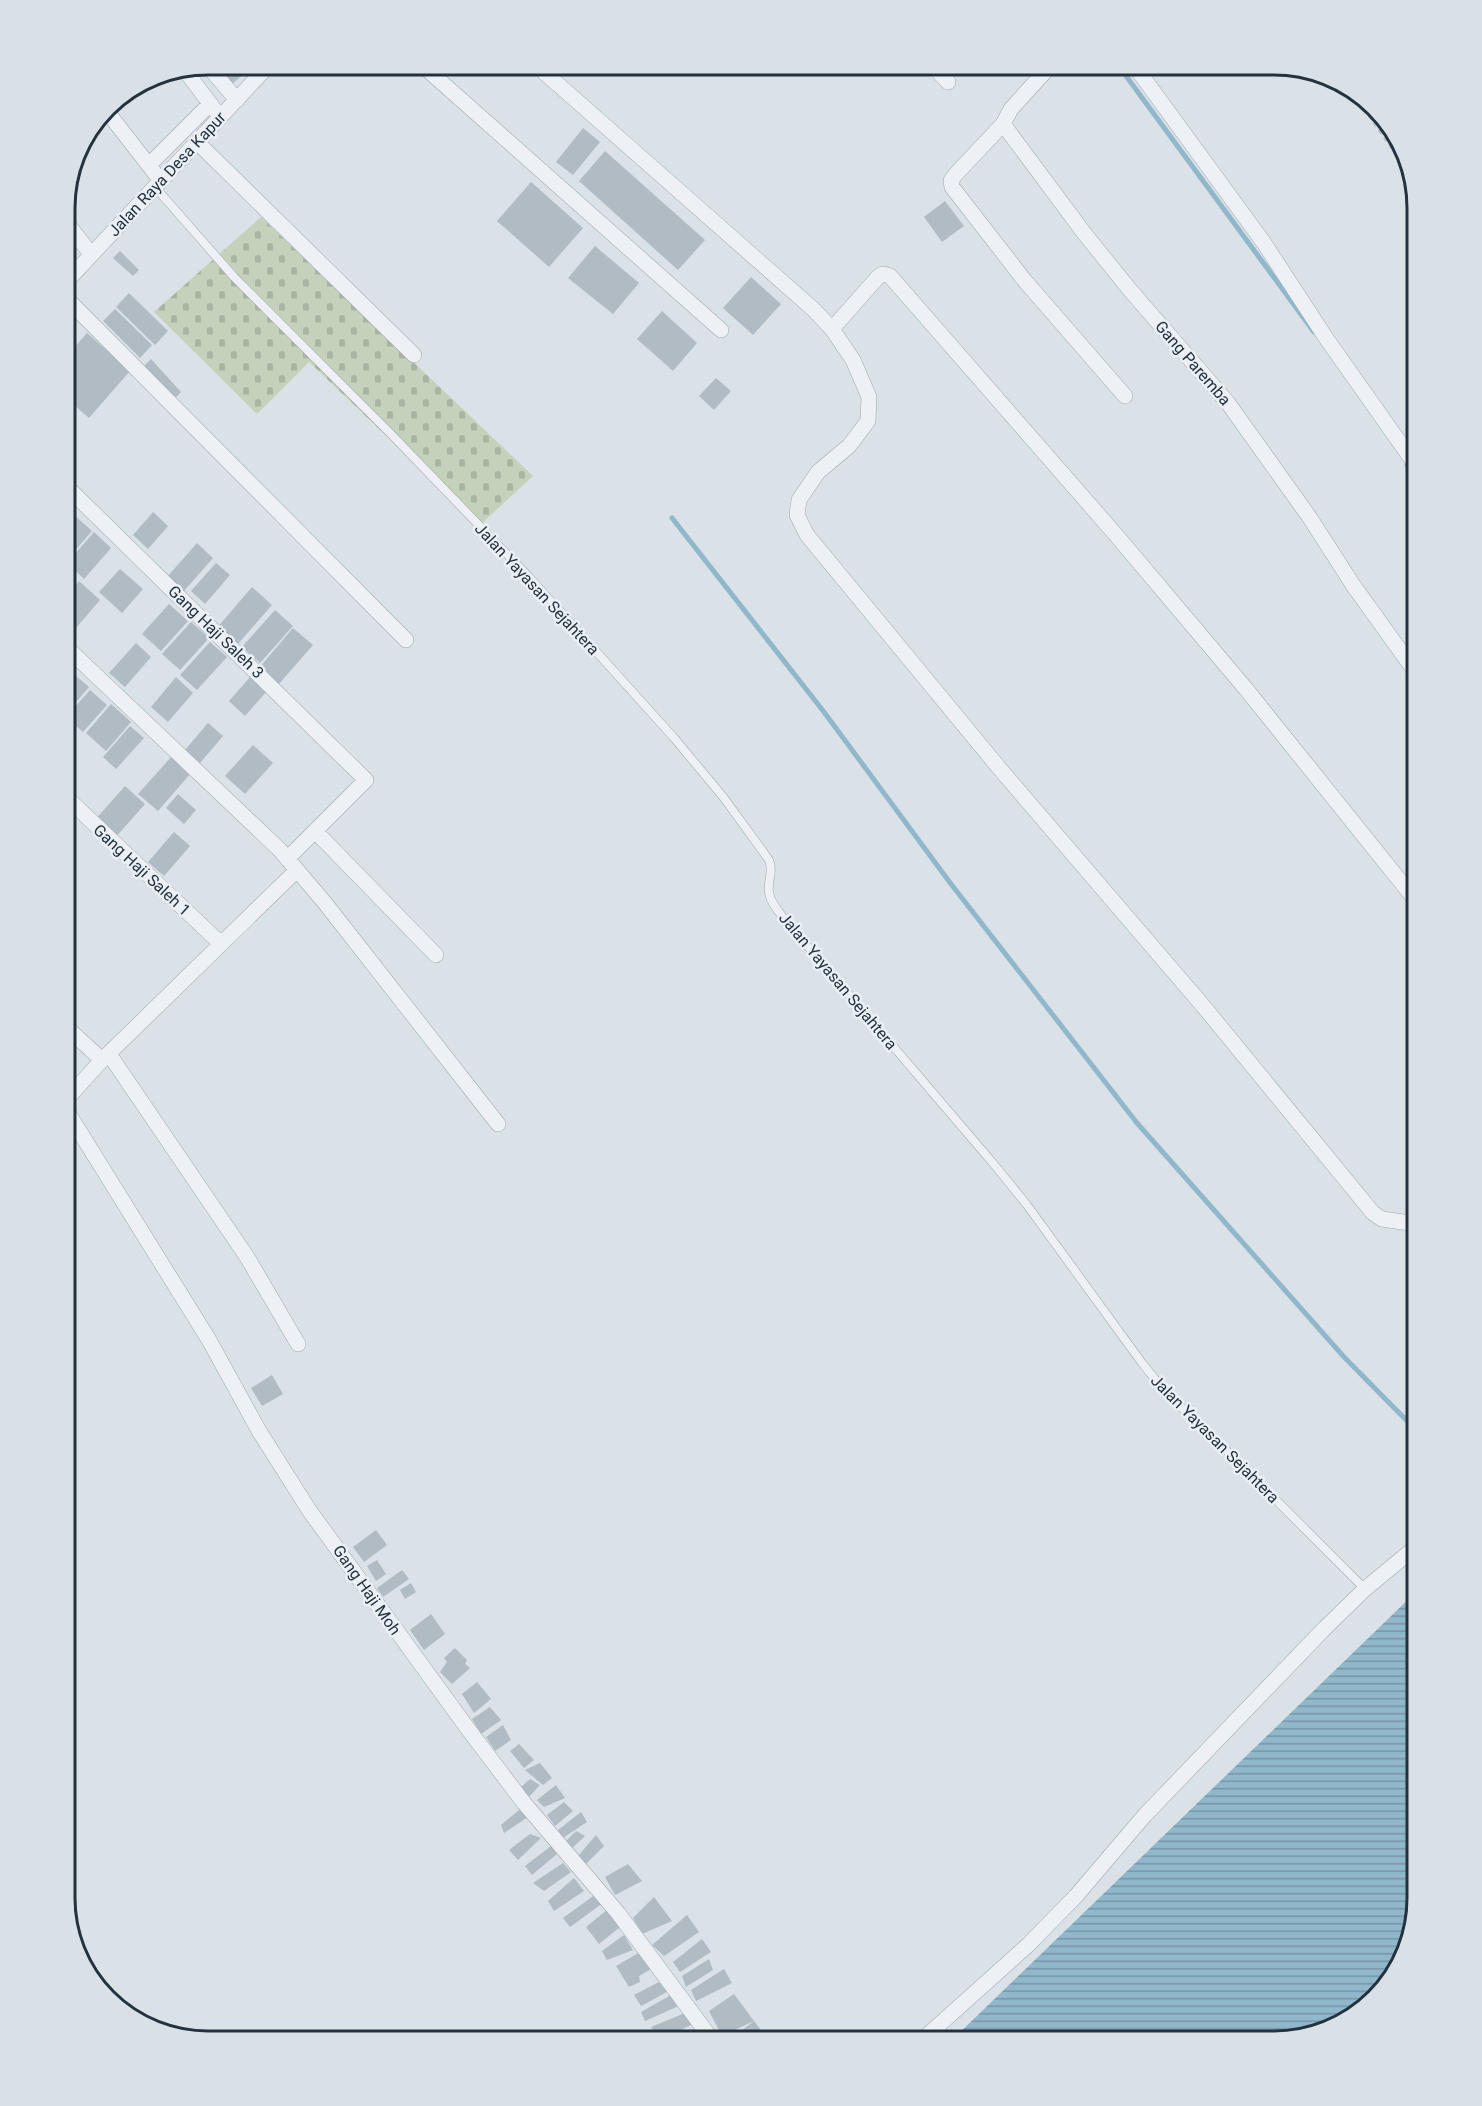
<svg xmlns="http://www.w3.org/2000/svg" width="1482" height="2106" viewBox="0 0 1482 2106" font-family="Roboto,sans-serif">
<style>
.cemetery{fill:url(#cemetery-stones)}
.water{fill:url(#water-rules)}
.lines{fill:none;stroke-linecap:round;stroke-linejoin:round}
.stream{stroke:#91b7cb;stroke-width:5}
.building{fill:#b1bbc4}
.service-casing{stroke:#9fa9b1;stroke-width:9}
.minor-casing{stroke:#9fa9b1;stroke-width:16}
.path{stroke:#b8bfc5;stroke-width:3;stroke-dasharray:4.5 4.5;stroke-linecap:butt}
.service{stroke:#edf1f5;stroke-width:8}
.minor{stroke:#edf1f5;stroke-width:15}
.labels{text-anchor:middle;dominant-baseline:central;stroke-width:5;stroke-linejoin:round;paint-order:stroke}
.street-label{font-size:16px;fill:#23323e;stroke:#eaf0f5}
.rim{fill:none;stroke:#23323e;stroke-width:3}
</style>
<defs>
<pattern id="cemetery-stones" width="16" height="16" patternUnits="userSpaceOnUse" patternTransform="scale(1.5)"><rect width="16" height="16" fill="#c4d2bb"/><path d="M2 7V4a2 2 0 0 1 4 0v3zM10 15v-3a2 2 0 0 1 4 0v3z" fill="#a8b5a2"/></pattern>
<pattern id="water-rules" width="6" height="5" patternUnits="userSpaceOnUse" patternTransform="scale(1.5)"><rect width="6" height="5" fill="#91b7cb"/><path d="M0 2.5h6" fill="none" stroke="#7695a6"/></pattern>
</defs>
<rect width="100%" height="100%" fill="#dae1e7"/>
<path class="cemetery" d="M261 217 533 476 480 525 309 362 257 414 154 312Z"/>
<path class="water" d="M1417 1591V1898L1398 1970 1346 2022 1274 2041H951Z"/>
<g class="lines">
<path class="stream" d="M1118 65 1314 332
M1407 465 1417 481
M672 518 824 712 951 884 1137 1123 1344 1357 1417 1431"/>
</g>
<path class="building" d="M208 65H238L245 73 227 88Z
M583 128 600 142 573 175 556 162Z
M605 151 705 240 678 270 579 181Z
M531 182 583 228 549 267 497 221Z
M945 201 964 226 942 242 924 217Z
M595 246 639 283 613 314 568 278Z
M120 251 139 270 133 276 113 258Z
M751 277 781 304 753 335 723 308Z
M129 293 168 331 155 345 116 307Z
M115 309 152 345 140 358 103 321Z
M662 311 697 343 673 371 637 339Z
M87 333 130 371 89 418 65 397V358Z
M151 359 181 392 171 402 141 369Z
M716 378 731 391 714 410 699 396Z
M153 512 168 526 148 549 133 535Z
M74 515 92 531 65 562V525Z
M94 532 111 548 84 579 67 563Z
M197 543 213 558 184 591 168 576Z
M216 563 230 575 205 604 191 591Z
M120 569 143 589 122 613 99 592Z
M79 581 100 600 70 635 65 631V598Z
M252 587 272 605 236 646 216 629Z
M169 604 188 621 161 651 142 634Z
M275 610 293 626 260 663 242 647Z
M191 622 209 638 180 670 162 654Z
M293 628 313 645 278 685 259 668Z
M210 642 227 657 197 690 180 675Z
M136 643 151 657 125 687 109 673Z
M70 671 89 687 65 715V677Z
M251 676 268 690 245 716 229 701Z
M176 677 193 693 168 722 151 707Z
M90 690 107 705 83 732 66 717Z
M111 704 131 722 106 751 86 733Z
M208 723 223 736 200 763 185 750Z
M130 726 144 738 116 769 103 757Z
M253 745 273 763 245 794 225 776Z
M172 756 191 773 158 811 138 794Z
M125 786 145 804 114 839 94 821Z
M178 794 196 810 184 824 166 808Z
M174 832 190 846 164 876 148 862Z
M272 1375 283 1394 262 1406 251 1388Z
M376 1530 387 1545 364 1562 353 1547Z
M377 1560 386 1574 376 1581 367 1566Z
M402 1570 409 1579 383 1597 377 1588Z
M411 1583 416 1592 405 1599 400 1590Z
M431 1614 445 1634 424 1650 410 1630Z
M455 1648 467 1660 465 1664 470 1668 452 1684 440 1672 447 1662 444 1658Z
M477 1682 491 1699 474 1713 462 1694Z
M490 1707 501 1720 481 1734 472 1719Z
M503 1725 511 1740 495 1751 486 1737Z
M519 1744 534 1760 524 1768 510 1751Z
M540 1763 552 1778 543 1785 525 1770Z
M530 1779 540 1785 528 1798 521 1787Z
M556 1785 565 1798 544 1807 537 1800Z
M564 1802 573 1811 555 1826 547 1815Z
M519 1810 528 1817 504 1833 501 1825Z
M581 1812 587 1822 563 1838 558 1830Z
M576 1831 585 1836 570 1850 565 1842Z
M530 1834 541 1838 518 1860 509 1850Z
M596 1835 604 1846 585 1865 578 1856Z
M551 1846 557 1854 532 1875 525 1866Z
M563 1863 571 1872 544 1891 533 1883Z
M628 1864 642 1881 615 1895 605 1877Z
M574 1878 584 1891 554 1911 548 1901Z
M596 1894 603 1903 570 1927 563 1918Z
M654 1897 672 1921 642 1934 633 1918Z
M608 1909 620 1927 599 1944 586 1927Z
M687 1915 699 1932 664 1956 652 1945Z
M624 1935 633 1950 607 1960 602 1951Z
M702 1939 711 1952 680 1972 673 1962Z
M640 1952 651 1969 639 1976 640 1982 629 1987 616 1966Z
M709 1959 713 1970 686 1987 682 1976Z
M724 1969 732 1983 696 2001 691 1990Z
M659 1982 667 1992 641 2006 634 1995Z
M734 1994 754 2021 722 2036 709 2011Z
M671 1995 681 2005 645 2021 641 2012Z
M685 2013 691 2025 659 2040 651 2027Z
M754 2021 766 2037 760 2041H742L737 2034Z
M694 2029 702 2041H678L677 2038Z"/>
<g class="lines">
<g class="service-casing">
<path id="service" d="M155 187 234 277 389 432 529 577 675 739 724 798 769 860C774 872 767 881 769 893 771 904 780 913 787 922L992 1162 1027 1205 1142 1363 1167 1394 1225 1449 1365 1589"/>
</g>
<g class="minor-casing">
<path id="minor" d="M207 65 237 100
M422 65 721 330
M536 65 813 309 832 329 853 360 869 397 868 421 849 446 818 472 799 500 797 515 807 535 1000 769 1204 1007 1373 1213 1382 1219 1417 1224
M932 65 948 82
M1051 65 1011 109 1003 124 1084 233 1130 290 1228 403 1310 518 1353 585 1417 674
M1134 65 1264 243 1326 338 1417 467
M184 69 215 110
M105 109 161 181
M1003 124 955 175 951 181 952 187 1025 281 1125 396
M197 142 414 355
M149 165 210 104
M65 221 91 254
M65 283 269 65
M65 297 406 640
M832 329 878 277 883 274 890 276 1116 535 1246 689 1417 902
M65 485 366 780 287 859
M65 646 280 850 325 903 498 1124
M65 796 220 943
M315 831 436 955
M65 1026 102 1060
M109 1054 247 1257 298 1344
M65 1101 102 1060 297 870
M65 1108 209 1340 259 1431 309 1510 468 1729 524 1803 618 1913 713 2041
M921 2041 1028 1945 1076 1896 1145 1815 1324 1629 1365 1589 1417 1546"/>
</g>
<path class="path" d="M1361 99 1368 114 1408 171"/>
<use href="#service" class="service"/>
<use href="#minor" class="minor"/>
</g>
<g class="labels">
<g class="street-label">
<text transform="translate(167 174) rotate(-47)">Jalan Raya Desa Kapur</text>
<text transform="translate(1193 363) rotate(49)">Gang Paremba</text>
<text transform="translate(537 589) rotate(47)">Jalan Yayasan Sejahtera</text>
<text transform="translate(216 632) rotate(44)">Gang Haji Saleh 3</text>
<text transform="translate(142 870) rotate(43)">Gang Haji Saleh 1</text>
<text transform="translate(838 981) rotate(50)">Jalan Yayasan Sejahtera</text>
<text transform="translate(1215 1439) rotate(45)">Jalan Yayasan Sejahtera</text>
<text transform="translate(367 1590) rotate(55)">Gang Haji Moh</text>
</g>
</g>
<path d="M0 0H1482V2106H0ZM208 75H1274A133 133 0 0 1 1407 208V1898A133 133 0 0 1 1274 2031H208A133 133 0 0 1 75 1898V208A133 133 0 0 1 208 75Z" fill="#dae1e6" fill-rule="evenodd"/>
<path class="rim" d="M208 75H1274A133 133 0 0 1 1407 208V1898A133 133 0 0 1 1274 2031H208A133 133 0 0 1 75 1898V208A133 133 0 0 1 208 75Z"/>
</svg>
